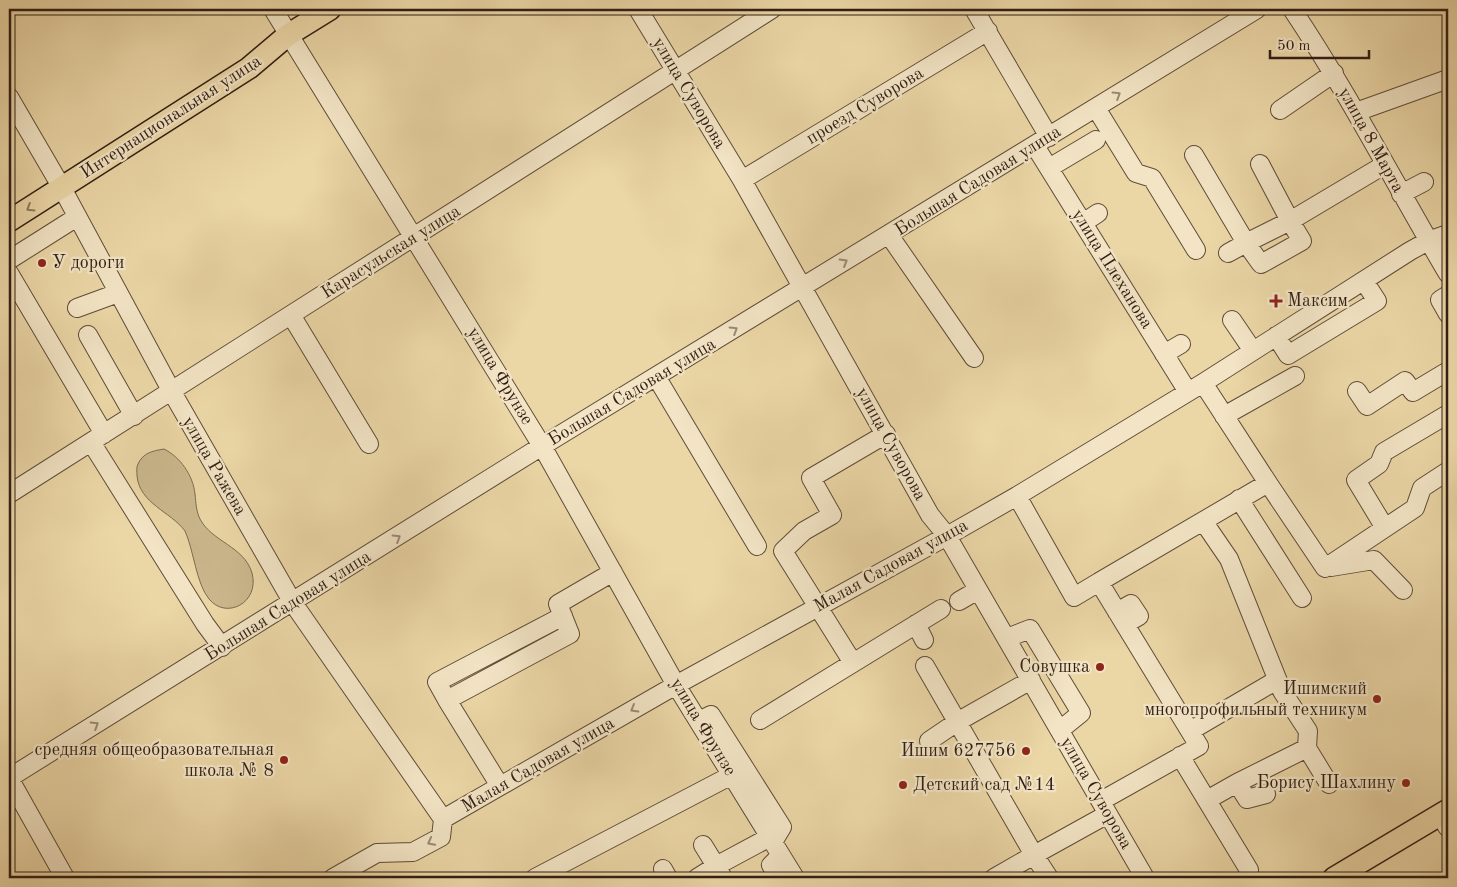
<svg xmlns="http://www.w3.org/2000/svg" width="1457" height="887" viewBox="0 0 1457 887" font-family="'Old Standard TT',serif">
<style>
.green{fill:#cbb78d;stroke:#7e6a50}
.lines{fill:none;stroke-linecap:round;stroke-linejoin:round}
.minor-casing{stroke:#5f4c38;stroke-width:20}
.major-casing{stroke:#301e14;stroke-width:24}
.minor{stroke:#f2e4c5;stroke-width:18}
.major{stroke:#ebd6a6;stroke-width:21}
.oneway{stroke:#9b8b75}
.oneway2{stroke:#8e7a5d}
.poi-dot{fill:#8f2418;stroke:#f2e4c5;stroke-width:2}
.labels{text-anchor:middle;dominant-baseline:central;stroke-width:4.5;stroke-linejoin:round;paint-order:stroke}
.street-label{font-size:18px;fill:#301e14;stroke:#f2e4c5}
.poi-label{font-size:18px;fill:#301e14;stroke:#f2e4c5;text-anchor:end}
</style>
<rect width="100%" height="100%" fill="#ebd6a6"/>
<filter id="stains"><feTurbulence type="fractalNoise" baseFrequency=".004" numOctaves="4"/><feColorMatrix values="0 0 0 0 .2 0 0 0 0 .09 0 0 0 0 .02 0 0 0 .5 -.17"/></filter>
<radialGradient id="worn" r=".72"><stop offset=".6" stop-color="#630" stop-opacity="0"/><stop offset="1" stop-color="#630" stop-opacity=".3"/></radialGradient>
<path class="green" d="M164 449C180 457 193 475 195 494 196 503 196 511 200 519 212 542 244 546 252 573 260 603 226 620 209 599 196 583 194 551 185 531 170 511 140 504 137 476 137 471 136 468 138 464 143 453 152 451 164 449Z"/>
<g class="lines">
<g class="minor-casing">
<path id="minor" d="M273 9 542 446 676 685 795 878
M638 9 742 180 930 515 947 536 1145 878
M974 9 1049 137
M1292 9C1349 94 1396 186 1448 274
M9 97 62 188 172 392 293 603 443 819
M1096 108 1136 173 1152 178 1196 250
M1280 110 1334 73
M1356 112 1448 79
M1035 146 1188 392
M1194 155 1246 243 1290 221 1302 241 1261 264 1246 243 1228 253
M1260 164 1290 221 1384 165
M1049 168 1096 140
M742 180 988 31
M1401 194 1424 182
M1083 223 1098 213
M889 235 974 358
M9 260 77 217
M9 273 104 434
M1448 295 1440 300 1448 314
M77 308 118 293
M291 315 369 444
M1232 320 1253 351
M88 335 134 416
M1276 336 1288 355 1377 301 1364 281
M1164 354 1181 344
M657 378 757 546
M1357 391 1367 406 1405 381 1413 392 1448 371
M1224 416 1295 376
M91 442 205 624 222 647
M1268 483 1325 568 1415 508 1422 488 1448 471
M9 494 772 9
M1017 496 1074 597 1099 582
M1239 499 1302 598
M1203 521 1229 559 1282 691 1308 731 1307 748 1329 784
M1385 528 1356 480 1379 464 1384 452 1448 414
M1331 567 1374 560 1403 590
M959 601 978 590
M1117 612 1131 604 1139 616 1125 624
M563 616 437 682 447 700 570 634 558 604 613 572
M916 624 924 640
M1007 638 1030 629 1081 713 1060 730
M853 663 941 609
M925 666 1034 855 994 878
M447 700 500 786
M760 720 853 663 783 551 804 531 832 515 811 478 886 434
M699 721 711 715 782 827 773 842
M1190 731 1277 680
M929 741 957 722 1031 680
M1180 756 1249 870
M1237 783 1307 748
M1207 800 1237 783 1247 799 1266 794
M1101 801 1199 746 1099 582 1268 483 1203 383
M1440 815 1448 828
M703 845 716 866 770 837
M663 869 668 878
M65 878 9 778 542 446 1257 9
M333 878 377 853 413 852 441 837 443 819 676 685 947 536 1017 496 1203 383 1410 251 1428 241 1448 234
M535 878 732 775
M697 878 716 866 723 878
M778 878 771 865 781 855
M1049 878 1034 855 1108 814"/>
</g>
<g class="major-casing">
<path id="major" d="M9 221 249 68 288 35 330 9
M1334 878 1448 810"/>
</g>
<use href="#minor" class="minor"/>
<use href="#major" class="major"/>
</g>
<defs><path id="oneway-chevron" d="M-2-3.5L2.5 0L-2 3.5" fill="none" stroke-width="1.6" stroke-linecap="round" stroke-linejoin="round" transform="scale(1.25)"/></defs>
<g class="oneway">
<use href="#oneway-chevron" transform="translate(1117 95) rotate(-32)"/>
<use href="#oneway-chevron" transform="translate(844 262) rotate(-31)"/>
<use href="#oneway-chevron" transform="translate(734 330) rotate(-32)"/>
<use href="#oneway-chevron" transform="translate(397 538) rotate(-32)"/>
<use href="#oneway-chevron" transform="translate(634 709) rotate(150)"/>
<use href="#oneway-chevron" transform="translate(95 725) rotate(-32)"/>
<use href="#oneway-chevron" transform="translate(431 842) rotate(152)"/>
</g>
<use class="oneway2" href="#oneway-chevron" transform="translate(30 208) rotate(148)"/>
<g class="poi-dot">
<circle cx="42" cy="263" r="5"/>
<path d="M1273.5 293.5h5v5h5v5h-5v5h-5v-5h-5v-5h5z"/>
<circle cx="1100" cy="667" r="5"/>
<circle cx="1377" cy="699" r="5"/>
<circle cx="1026" cy="751" r="5"/>
<circle cx="284" cy="760" r="5"/>
<circle cx="1406" cy="783" r="5"/>
<circle cx="903" cy="785" r="5"/>
</g>
<g class="labels">
<g class="street-label">
<text transform="translate(689 93) rotate(59)">улица Суворова</text>
<text transform="translate(865 106) rotate(-31)">проезд Суворова</text>
<text transform="translate(171 117) rotate(-33)">Интернациональная улица</text>
<text transform="translate(1371 140) rotate(61)">улица 8 Марта</text>
<text transform="translate(978 181) rotate(-32)">Большая Садовая улица</text>
<text transform="translate(391 252) rotate(-32)">Карасульская улица</text>
<text transform="translate(1112 269) rotate(58)">улица Плеханова</text>
<text transform="translate(500 376) rotate(59)">улица Фрунзе</text>
<text transform="translate(632 392) rotate(-31)">Большая Садовая улица</text>
<text transform="translate(891 444) rotate(61)">улица Суворова</text>
<text transform="translate(214 466) rotate(60)">улица Ражева</text>
<text transform="translate(891 566) rotate(-29)">Малая Садовая улица</text>
<text transform="translate(288 606) rotate(-32)">Большая Садовая улица</text>
<text transform="translate(703 727) rotate(59)">улица Фрунзе</text>
<text transform="translate(538 765) rotate(-30)">Малая Садовая улица</text>
<text transform="translate(1096 793) rotate(60)">улица Суворова</text>
</g>
<g class="poi-label">
<text x="52" y="263" text-anchor="start">У дороги</text>
<text x="1287" y="301" text-anchor="start">Максим</text>
<text x="1090" y="667">Совушка</text>
<text x="1367" y="689">Ишимский<tspan x="1367" dy="21">многопрофильный техникум</tspan></text>
<text x="274" y="750">средняя общеобразовательная<tspan x="274" dy="21">школа № 8</tspan></text>
<text x="1016" y="751">Ишим 627756</text>
<text x="1396" y="783">Борису Шахлину</text>
<text x="913" y="785" text-anchor="start">Детский сад №14</text>
</g>
</g>
<rect width="1457" height="887" fill="none" stroke="#ebd6a6" stroke-width="30"/>
<rect x="10" y="10" width="1437" height="867" fill="none" stroke="#301e14" stroke-width="2.5"/>
<rect x="15" y="15" width="1427" height="857" fill="none" stroke="#301e14"/>
<path d="M1270 50v8h99v-8" fill="none" stroke="#301e14" stroke-width="2.5"/>
<text x="1277" y="50" font-size="15" fill="#301e14" stroke="#f2e4c5" stroke-width="4" paint-order="stroke">50 m</text>
<rect width="100%" height="100%" filter="url(#stains)"/>
<rect width="100%" height="100%" fill="url(#worn)"/>
</svg>
